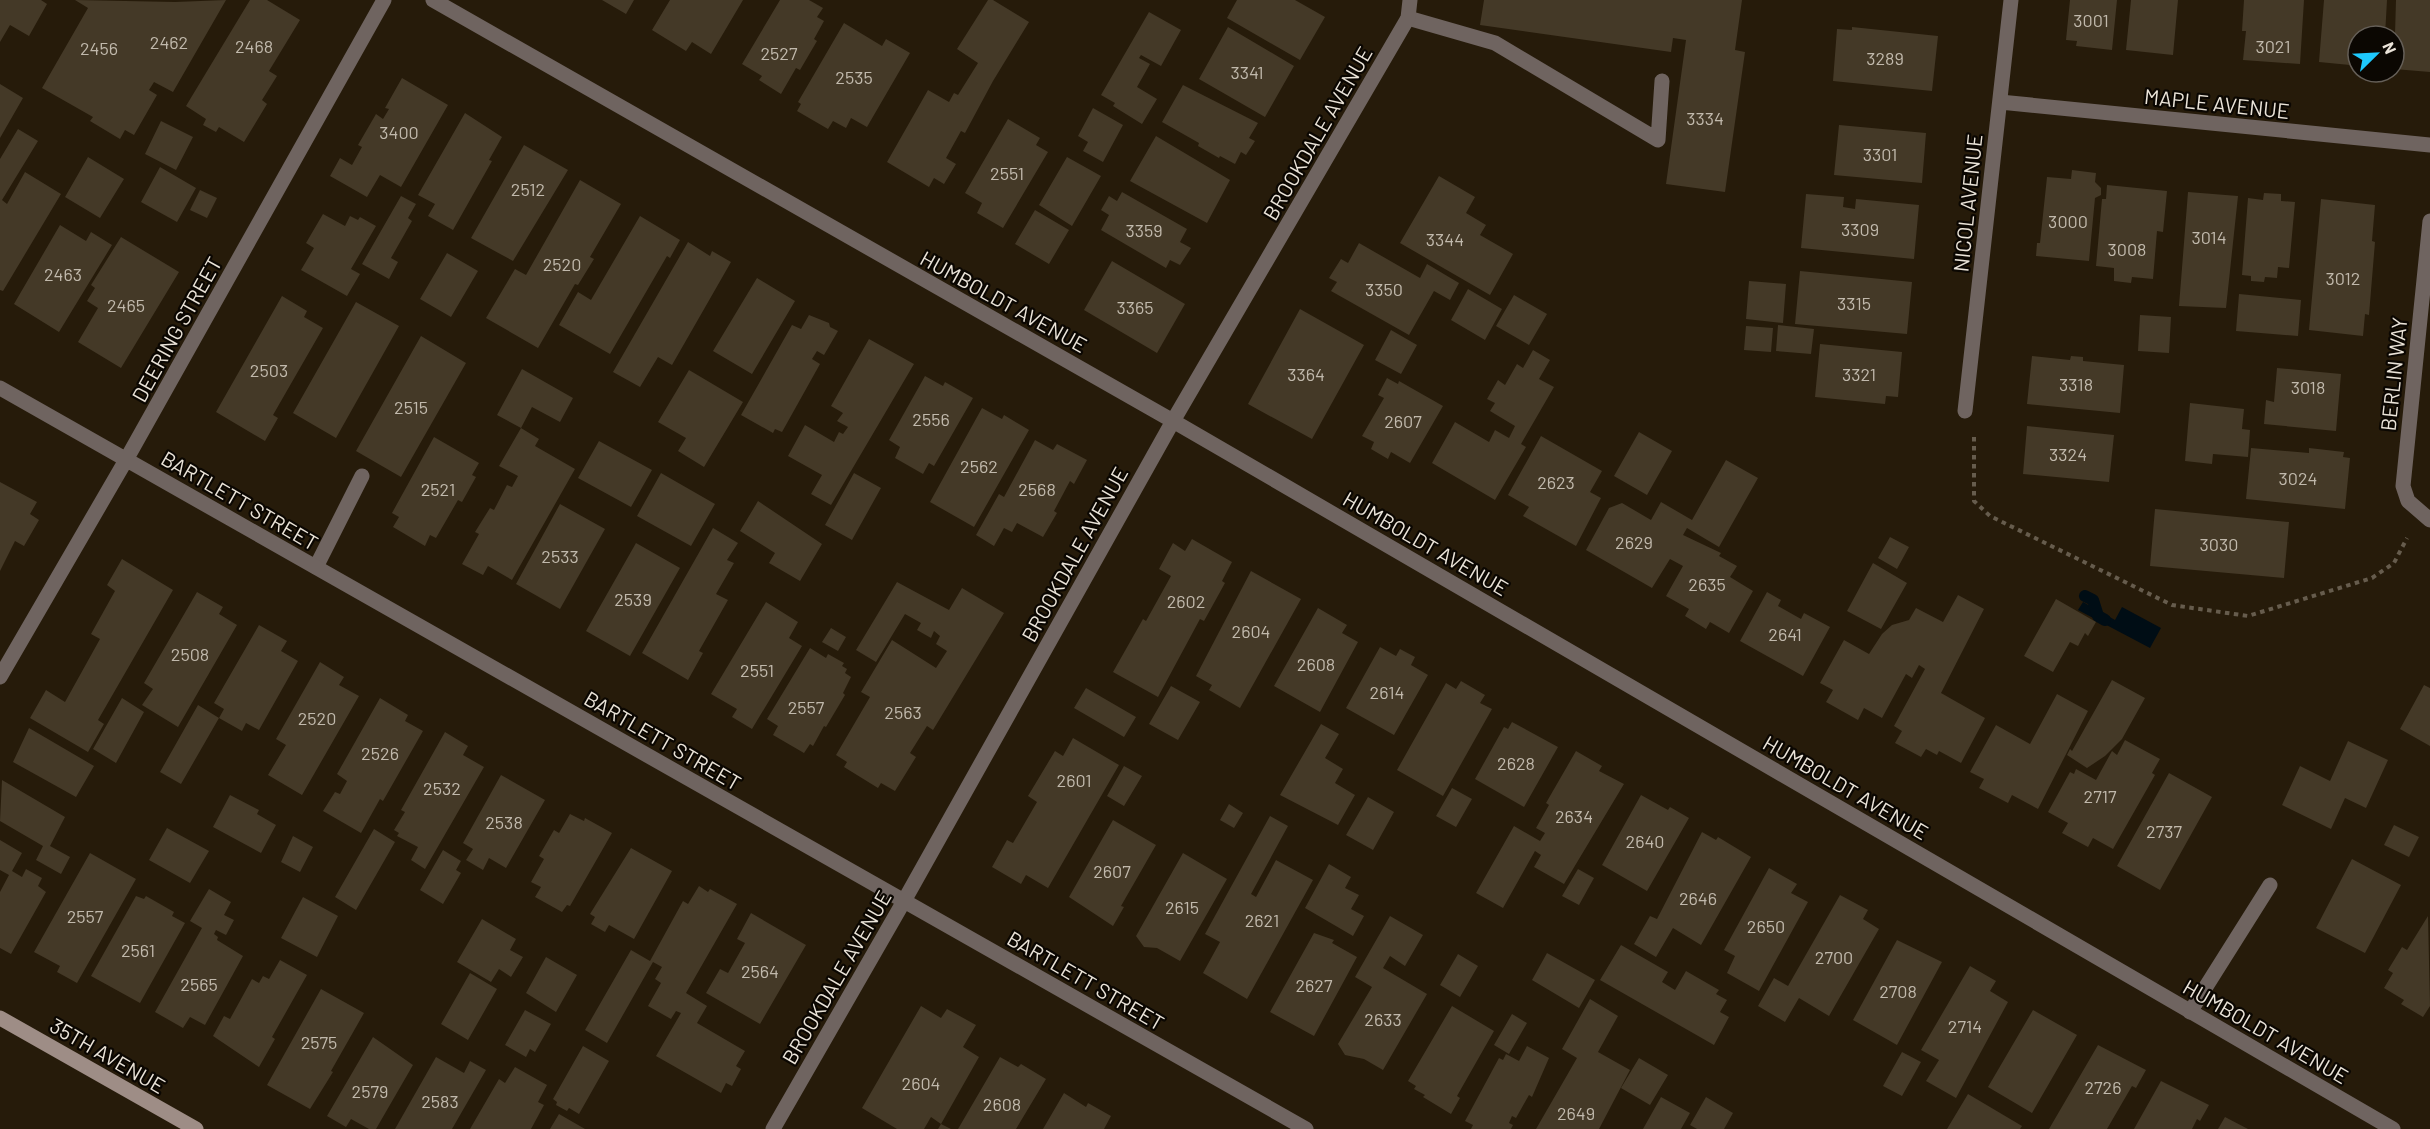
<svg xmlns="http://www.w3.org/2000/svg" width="2430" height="1129" viewBox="0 0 2430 1129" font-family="Barlow,sans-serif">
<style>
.water{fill:#000d15}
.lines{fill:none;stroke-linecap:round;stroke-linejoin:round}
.stream{stroke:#000d15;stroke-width:12}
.building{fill:#443927}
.path{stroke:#665c4d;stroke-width:4;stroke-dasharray:4.5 4.5;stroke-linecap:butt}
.lane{stroke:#6f6460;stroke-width:15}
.street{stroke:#6f6460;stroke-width:15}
.secondary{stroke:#9e8d86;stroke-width:15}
.labels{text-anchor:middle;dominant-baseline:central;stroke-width:4.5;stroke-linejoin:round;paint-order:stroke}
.number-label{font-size:18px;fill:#c1b9ac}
.street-label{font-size:21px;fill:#ebe4d9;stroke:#0b0702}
</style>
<rect width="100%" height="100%" fill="#261b0a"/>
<path class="water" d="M2083 602 2115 620 2122 607 2161 628 2150 648 2078 610Z"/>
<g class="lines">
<path class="stream" d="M2085 596 2093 600 2098 616 2105 620"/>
</g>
<path class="building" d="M0 0H41L47 4 29 36 10 25 0 42Z
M75 0 175 2 226 0 173 92 154 82 149 90 157 95 134 135 125 130 120 139 90 121 93 117 42 88 88 8Z
M250 0H267L300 20 269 71 277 76 262 100 267 104 244 142 219 127 216 132 203 125 206 119 186 106Z
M602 0H634L626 14Z
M670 0H743L711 54 692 42 686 51 652 30Z
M780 0H809L823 8 817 17 824 21 814 39 817 41 800 70 796 68 781 94 759 80 762 76 742 64Z
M988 0H993L1029 22 993 81 965 133 961 131 946 158 956 164 944 184 934 178 929 187 887 162 928 90 949 102 954 93 958 95 978 63 957 49Z
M1237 0H1295L1325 17 1300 60 1227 18Z
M1484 0H1742L1735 50 1745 52 1725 192 1666 184 1686 40 1673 38 1671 52 1480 25Z
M2070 0H2117L2112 50 2076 46 2077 41 2066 40Z
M2131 0H2178L2173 55 2126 50Z
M2244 0H2304L2300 64 2243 60 2246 31H2242Z
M2324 0H2387L2385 36H2358V48H2352L2350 65 2319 62Z
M2396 0H2430V72L2394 69Z
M1149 12 1181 30 1161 66 1141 55 1139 58 1150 64 1137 87 1157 99 1142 124 1113 106 1115 103 1101 95Z
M844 23 882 46 886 39 910 53 867 127 851 118 846 128 833 121 828 129 797 111 801 104 798 102Z
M1228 27 1294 66 1265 117 1199 79Z
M1852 27 1938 36 1932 91 1833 81 1837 29 1852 30Z
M402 78 448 105 401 187 380 175 367 197 330 176 340 158 352 165 362 147 358 145 376 114 383 119 389 109 385 108Z
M0 84 23 98 0 138Z
M1183 85 1258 123 1249 138 1255 141 1246 155 1241 152 1235 164 1220 156 1219 158 1198 146 1199 143 1162 122Z
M1093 108 1123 125 1103 162 1083 151 1088 142 1078 136Z
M465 113 502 137 489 160 492 161 453 230 428 216 435 204 418 195Z
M1008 119 1040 138 1036 145 1048 152 1003 228 977 213 982 203 965 193Z
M161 121 193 137 176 170 145 154Z
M1839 125 1926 133 1922 183 1834 175Z
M18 129 38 141 2 200 7 204 25 172 61 194 3 291 0 290V159Z
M1156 136 1230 180 1207 223 1130 181Z
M524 145 568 170 513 261 471 238Z
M88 157 124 179 100 218 65 197Z
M1067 157 1101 176 1072 226 1039 205Z
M160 167 196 188 177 222 141 202Z
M2072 170 2096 173 2095 182 2101 188V195L2095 198 2089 261 2036 256 2037 243H2040L2047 177 2071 179Z
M1439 176 1475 197 1466 213 1486 225 1480 235 1513 254 1490 295 1400 243Z
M580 180 621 204 590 257 594 259 578 285 575 284 538 348 486 318 515 269 526 275Z
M2107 185 2167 191 2163 232 2157 231 2153 279 2132 277 2131 283 2114 281V268L2096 266 2102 199H2106Z
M200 190 217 198 207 218 190 210Z
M1122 192 1187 229 1180 242 1191 248 1180 265 1170 260 1166 268 1101 230 1109 215 1101 210 1109 196 1117 201Z
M2188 192 2238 196 2226 308 2179 306Z
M2264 193 2281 194V201L2295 202 2289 268 2278 267 2277 278 2265 277 2264 282 2251 281V276L2242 275 2248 198 2263 200Z
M1806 194 1844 197 1843 207 1855 209 1856 199 1919 205 1914 259 1801 248Z
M401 196 416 204 408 218 412 221 391 258 398 262 389 279 362 264Z
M2321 199 2375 205 2372 241 2375 242 2369 315 2365 314 2363 336 2309 330Z
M1035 210 1069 230 1049 264 1015 244Z
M323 214 345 226 350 216 358 220 360 217 376 226 351 269 360 274 347 296 301 270 314 248 306 243Z
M640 216 680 240 670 258 667 256 610 354 559 325 578 292 591 300Z
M60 225 86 241 91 232 112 245 59 332 14 304Z
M121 237 179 272 121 368 78 342 98 308 87 301 95 288 91 285Z
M688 242 710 256 712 251 731 262 672 365 658 357 640 387 613 372Z
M1359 243 1420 278 1427 264 1459 283 1450 300 1434 291 1409 335 1331 291 1337 282 1329 278 1341 259 1348 263Z
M447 253 478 271 451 317 420 299Z
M1112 261 1185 304 1157 353 1084 310Z
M1800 271 1912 282 1907 334 1795 324Z
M757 278 795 301 752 374 713 351Z
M1749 281 1786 284 1783 323 1746 319Z
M1468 289 1502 309 1485 340 1451 320Z
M2239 294 2301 300 2298 336 2236 331Z
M1514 295 1547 314 1529 345 1496 326Z
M282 296 307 311 304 317 323 328 273 415 278 418 265 441 216 412Z
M356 302 399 326 336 438 293 413Z
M1300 309 1364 345 1312 439 1248 404Z
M809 315 829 323 830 327 838 331 824 355 817 351 812 359 820 364 782 432 775 429 773 433 741 415 792 325 801 329Z
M2140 315 2171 317 2169 353 2138 351Z
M1778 325 1814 329 1811 354 1776 351Z
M1746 326 1773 328 1771 352 1744 350Z
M1391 330 1417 345 1401 374 1375 360Z
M421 336 466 363 401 477 356 451Z
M869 339 914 364 831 505 811 494 822 475 788 456 805 425 834 442 839 432 843 434 848 427 837 421 843 413 831 406Z
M1820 344 1902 352 1898 397 1886 396 1885 404 1815 397Z
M1533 350 1550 360 1539 379 1554 387 1521 444 1526 447 1495 500 1432 463 1455 422 1489 442 1495 430 1509 438 1515 426 1490 411 1495 403 1487 399 1498 380 1505 385 1517 364 1523 368Z
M2032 356 2070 360 2071 356 2083 357V361L2124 365 2120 413 2027 404Z
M2277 368 2341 374 2336 431 2264 424 2266 400 2274 402Z
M522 369 573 398 560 422 532 407 521 428 497 415Z
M689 370 743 402 704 467 678 451 686 438 658 422Z
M925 376 943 386 945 382 973 398 934 466 929 463 923 474 895 458 900 447 889 440Z
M1387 378 1398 384 1399 381 1443 406 1410 463 1391 452 1388 459 1371 449 1374 442 1362 436 1384 398 1378 395Z
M2190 403 2244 409 2242 429 2250 430 2248 457 2213 454 2212 464 2185 461Z
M982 408 1002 419 1004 415 1029 430 974 527 930 502Z
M2027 426 2114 435 2109 482 2023 474Z
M521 428 539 439 535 446 575 469 512 580 488 566 483 575 462 564 479 534 475 532 490 508 494 510 507 485 512 487 518 476 499 466Z
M1639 432 1672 451 1647 495 1614 476Z
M1541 436 1602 471 1590 492 1601 498 1576 546 1523 516 1529 507 1508 495Z
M434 437 479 463 472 475 476 477 462 502 458 500 436 538 430 535 425 546 393 527 399 517 392 513Z
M1035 440 1053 450 1057 444 1087 460 1074 484 1070 481 1054 511 1057 513 1043 537 1017 523 1012 532 1004 528 994 546 976 535 999 494 1004 497Z
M599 441 652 470 631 507 578 478Z
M2251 448 2309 453V448L2344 452 2343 457 2350 458 2345 509 2246 499Z
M1726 460 1758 478 1719 547 1687 528 1683 535 1721 553 1719 556 1737 566 1730 577 1753 591 1729 633 1710 622 1706 629 1685 616 1689 609 1666 596 1683 566 1670 559 1652 588 1586 550 1609 508 1622 503 1651 520 1661 502 1692 520Z
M661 473 715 504 691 546 637 516Z
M854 473 881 488 852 540 825 525Z
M0 482 37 502 30 514 39 520 24 546 15 541 0 571Z
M758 501 822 544 800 581 769 563 775 553 740 531Z
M560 504 605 529 560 609 516 584Z
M2155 509 2289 522 2284 578 2150 566Z
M713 528 738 543 727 560 734 563 716 594 728 600 699 651 703 653 688 680 642 653Z
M1890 537 1909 547 1897 569 1878 558Z
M1192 539 1232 562 1222 581 1225 583 1204 621 1200 619 1158 697 1113 672 1143 619 1146 621 1171 576 1159 569 1173 543 1185 551Z
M636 543 680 568 630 656 586 631Z
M122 559 173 590 98 720 104 724 88 752 30 718 46 690 65 702 100 639 91 634 115 591 107 585Z
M1873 563 1907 583 1881 629 1847 611Z
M1251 571 1301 599 1240 708 1209 690 1212 685 1196 676Z
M897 582 949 610 962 588 1004 613 933 730 927 726 910 753 916 757 895 791 881 783 878 788 844 767 847 762 836 755 870 697 861 692 892 640 936 668 947 651 936 644 940 636 934 631 931 638 917 630 921 623 905 614 876 662 856 650Z
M197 592 223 607 219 614 237 625 178 727 142 705 153 689 144 683Z
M1767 592 1781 600 1778 606 1801 619 1804 613 1830 627 1803 676 1740 641Z
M1958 595 1984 609 1941 693 1985 718 1961 763 1939 751 1937 755 1926 749 1921 757 1895 743 1902 731 1894 726 1925 669 1919 665 1912 678 1906 674 1882 718 1864 708 1858 720 1826 702 1833 690 1820 683 1844 640 1869 654 1882 634 1892 625 1909 620 1916 608 1943 622Z
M2056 599 2096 622 2088 636 2085 633 2078 646 2070 642 2053 672 2024 656Z
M766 602 798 622 789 638 802 646 752 729 732 717 737 709 711 694Z
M1318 608 1347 625 1342 633 1358 642 1320 712 1274 686Z
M259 625 287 641 281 651 298 661 259 730 246 723 242 731 219 718 224 709 214 703Z
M831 628 846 637 838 651 822 642Z
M1380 647 1396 656 1400 649 1415 657 1411 665 1428 675 1394 735 1346 708Z
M810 648 826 658 828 654 844 663 842 666 847 669 845 673 851 677 843 693 845 695 826 727 824 726 813 746 810 744 804 753 773 735 778 726 767 719Z
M320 662 344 677 339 685 359 696 302 795 268 775 286 745 276 739Z
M2112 680 2145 698 2122 739 2105 756 2087 768 2067 755 2070 749 2072 751Z
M1461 681 1485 695 1480 703 1492 709 1443 796 1397 770 1446 683 1456 689Z
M2424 685 2430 688V746L2400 729Z
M1171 686 1200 702 1178 740 1149 724Z
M1086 688 1136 717 1124 737 1074 708Z
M2057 694 2088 711 2038 809 2012 795 2008 803 1979 788 1984 779 1970 772 1996 725 2030 744Z
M122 698 144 712 116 763 93 749Z
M380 698 408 715 405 721 423 731 383 801 380 799 361 833 323 811 335 792 340 794 347 781 337 774Z
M198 705 219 718 181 784 160 772Z
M1512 722 1558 747 1524 807 1475 779 1504 727 1508 729Z
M1321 724 1339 734 1325 758 1343 769 1335 783 1355 795 1338 825 1280 795Z
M29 728 94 766 76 797 13 762Z
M445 732 468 746 463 755 484 767 425 869 411 860 418 847 397 836 399 833 394 830 405 812 401 810Z
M1073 738 1119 765 1048 888 1026 875 1021 884 992 867 1007 840 1013 843 1037 802 1028 796 1055 751 1063 756Z
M2125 740 2160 759 2152 773 2155 775 2113 849 2093 838 2088 847 2062 833 2068 823 2048 812 2070 772 2074 774 2076 769 2096 780 2112 751 2117 755Z
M2348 741 2388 760 2366 808 2345 798 2331 829 2282 805 2300 766 2330 781Z
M1576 751 1602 766 1599 771 1624 784 1564 884 1534 867 1541 855 1535 851 1503 908 1476 893 1514 826 1540 841 1545 833 1536 828 1549 805 1546 803Z
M1124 766 1142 776 1124 806 1107 796Z
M2169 773 2212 797 2160 890 2117 866Z
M501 775 545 800 506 868 489 858 483 870 466 860 473 849 463 843Z
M2 780 65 817 50 846 70 857 61 874 36 860 43 846 0 821Z
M1452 788 1472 799 1456 827 1436 816Z
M230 795 259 810 257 814 276 825 261 853 213 827Z
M1641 795 1668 810 1670 807 1689 818 1647 891 1602 865Z
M1368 797 1394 812 1373 850 1346 835Z
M1229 804 1243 813 1234 828 1220 820Z
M570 814 584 821 585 818 612 833 570 906 567 905 562 912 535 897 541 887 531 882 544 859 539 856 554 830 559 833Z
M1270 816 1288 826 1251 894 1256 897 1276 860 1313 880 1247 999 1203 973 1220 942 1205 934Z
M1113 820 1156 845 1121 906 1124 907 1113 926 1069 897Z
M2394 825 2419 837 2409 857 2384 845Z
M167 828 209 851 190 883 149 860Z
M374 829 395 842 356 910 335 897Z
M1702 832 1716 840 1718 837 1751 857 1701 945 1673 928 1656 957 1634 944 1650 916 1657 919Z
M293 836 313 847 300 872 281 862Z
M0 840 22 853 12 871 22 877 26 869 42 878 38 886 46 892 11 954 0 948V892L9 875 0 870Z
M631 848 672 871 634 939 609 925 605 932 591 924 595 917 590 914Z
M443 850 461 861 456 870 461 873 443 904 420 890Z
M90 853 136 879 77 983 57 972 60 966 34 952Z
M1183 853 1227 879 1180 961 1157 948 1144 947 1136 936Z
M2352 859 2401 885 2365 953 2316 928Z
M1329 864 1351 877 1345 888 1359 895 1351 909 1364 916 1353 936 1305 908Z
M1769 868 1797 884 1791 893 1808 902 1759 991 1727 973 1735 956 1724 950Z
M1578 869 1594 878 1579 905 1562 896Z
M699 886 708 892 710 889 737 904 686 993 707 1006 697 1023 745 1051 736 1066 741 1069 732 1086 726 1083 721 1093 656 1056 681 1013 676 1011 671 1019 648 1006 661 983 655 979 662 967 653 962 607 1043 585 1030 631 950 650 961 683 901 688 904Z
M209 889 231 902 224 915 234 920 226 935 216 930 214 934 218 937 217 940 243 956 205 1025 190 1017 183 1028 155 1012 202 928 190 921Z
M1840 895 1868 910 1863 919 1879 929 1829 1016 1799 998 1785 1022 1758 1006 1774 978 1788 986Z
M136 896 144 899 146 896 174 912 172 916 185 923 140 1003 91 976Z
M303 897 338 916 317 957 281 938Z
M751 913 806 945 760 1024 706 993 720 969 728 973 745 943 737 939Z
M1390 916 1423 935 1405 966 1390 956 1383 968 1427 994 1383 1070 1364 1059 1345 1055 1338 1044 1372 987 1355 977Z
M2428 916 2430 1006 2423 1017 2401 1004 2404 1000 2384 988 2393 973 2388 970 2402 947 2407 950Z
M482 919 516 939 510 950 523 957 511 977 499 969 491 982 457 962Z
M1314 933 1334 940 1332 943 1357 957 1314 1036 1270 1012Z
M1897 940 1942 962 1897 1045 1853 1020Z
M1621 945 1668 972 1662 982 1675 990 1686 971 1719 990 1716 994 1727 1000 1720 1012 1729 1017 1714 1045 1600 980Z
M1547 953 1595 980 1579 1008 1532 980Z
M1458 954 1478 966 1460 997 1440 985Z
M546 957 577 975 556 1012 526 993Z
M280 960 307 975 272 1037 275 1039 259 1067 213 1036 224 1016 230 1019 252 979 259 983 263 976 269 979Z
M1970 966 1996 981 1990 991 2008 1002 1956 1098 1926 1081 1939 1060 1921 1050Z
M470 973 497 989 468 1040 441 1024Z
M321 989 364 1013 331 1071 333 1072 310 1109 267 1085Z
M1590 999 1618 1016 1598 1052 1630 1070 1599 1129H1536L1577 1058 1562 1049Z
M921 1006 941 1018 947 1009 976 1025 963 1047 979 1057 941 1124 951 1129H938L941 1124 931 1117 924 1129H897L862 1108Z
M1452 1006 1494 1031 1457 1096 1460 1098 1451 1114 1423 1097 1425 1095 1414 1089 1416 1086 1408 1081Z
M525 1010 551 1024 535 1052 530 1049 526 1057 505 1045Z
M2033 1010 2077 1035 2032 1113 1988 1087Z
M1512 1014 1527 1023 1509 1054 1494 1045Z
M373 1037 413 1065 376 1129H369L351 1119 346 1127 327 1116Z
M2098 1045 2146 1070 2136 1088 2132 1086 2107 1129H2049Z
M583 1046 609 1061 579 1114 569 1108 567 1111 556 1105 557 1102 553 1099Z
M1527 1046 1549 1058 1532 1097 1529 1095 1516 1118 1512 1116 1509 1123 1513 1125 1511 1129H1471L1473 1125 1465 1121 1499 1058 1503 1060 1506 1054 1519 1061Z
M1902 1052 1921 1062 1902 1096 1883 1086Z
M436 1057 464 1073 470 1061 486 1070 452 1129H395Z
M1000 1057 1018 1067 1021 1064 1046 1079 1016 1129H958Z
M1639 1058 1668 1075 1650 1105 1621 1088Z
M515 1067 547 1085 538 1102 544 1105 531 1129H470L499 1079 505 1083Z
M2161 1081 2209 1105 2200 1121 2197 1119 2192 1129H2134Z
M1064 1093 1086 1107 1088 1103 1111 1116 1104 1129H1043Z
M1968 1094 2022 1126 2020 1129H1947Z
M1661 1097 1690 1113 1681 1129H1643Z
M1706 1097 1733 1113 1724 1129H1697L1690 1125Z
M559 1114 585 1129H550Z
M2225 1117 2248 1129H2218Z"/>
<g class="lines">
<path class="path" d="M1974 437V501L1990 516 2172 605 2248 616 2372 578 2394 563 2407 538"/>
<path class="lane" d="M1408 18 1495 43 1658 140 1662 81
M316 567 362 476
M2190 1012 2270 885"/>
<path class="street" d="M433 0 1173 421 2393 1129
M2000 102 2430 145
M2430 221 2403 486 2408 501 2430 520
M0 388 1306 1129
M1965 411 2011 0
M0 677 126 460 384 0
M773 1129 904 901 1173 421 1408 18 1410 0"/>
<path class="secondary" d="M0 1018 196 1129"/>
</g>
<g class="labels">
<g class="number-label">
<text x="2091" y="20">3001</text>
<text x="169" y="42">2462</text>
<text x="254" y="46">2468</text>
<text x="2273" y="46">3021</text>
<text x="99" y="48">2456</text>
<text x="779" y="53">2527</text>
<text x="1885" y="58">3289</text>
<text x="1247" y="72">3341</text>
<text x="854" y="77">2535</text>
<text x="1705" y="118">3334</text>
<text x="399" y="132">3400</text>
<text x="1880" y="154">3301</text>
<text x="1007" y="173">2551</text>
<text x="528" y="189">2512</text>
<text x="2068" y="221">3000</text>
<text x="1860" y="229">3309</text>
<text x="1144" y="230">3359</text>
<text x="2209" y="237">3014</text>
<text x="1445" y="239">3344</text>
<text x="2127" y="249">3008</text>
<text x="562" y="264">2520</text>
<text x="63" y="274">2463</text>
<text x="2343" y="278">3012</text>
<text x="1384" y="289">3350</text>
<text x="1854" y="303">3315</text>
<text x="126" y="305">2465</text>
<text x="1135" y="307">3365</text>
<text x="269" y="370">2503</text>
<text x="1306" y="374">3364</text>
<text x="1859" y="374">3321</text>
<text x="2076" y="384">3318</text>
<text x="2308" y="387">3018</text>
<text x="411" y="407">2515</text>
<text x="931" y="419">2556</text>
<text x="1403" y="421">2607</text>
<text x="2068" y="454">3324</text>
<text x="979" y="466">2562</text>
<text x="2298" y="478">3024</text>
<text x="1556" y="482">2623</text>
<text x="438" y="489">2521</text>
<text x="1037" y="489">2568</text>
<text x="1634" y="542">2629</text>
<text x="2219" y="544">3030</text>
<text x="560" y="556">2533</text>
<text x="1707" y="584">2635</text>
<text x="633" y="599">2539</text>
<text x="1186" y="601">2602</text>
<text x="1251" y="631">2604</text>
<text x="1785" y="634">2641</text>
<text x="190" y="654">2508</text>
<text x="1316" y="664">2608</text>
<text x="757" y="670">2551</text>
<text x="1387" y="692">2614</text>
<text x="806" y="707">2557</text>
<text x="903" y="712">2563</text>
<text x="317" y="718">2520</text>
<text x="380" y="753">2526</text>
<text x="1516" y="763">2628</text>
<text x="1074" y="780">2601</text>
<text x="442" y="788">2532</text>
<text x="2100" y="796">2717</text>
<text x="1574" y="816">2634</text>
<text x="504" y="822">2538</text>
<text x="2164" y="831">2737</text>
<text x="1645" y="841">2640</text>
<text x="1112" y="871">2607</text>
<text x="1698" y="898">2646</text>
<text x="1182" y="907">2615</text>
<text x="85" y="916">2557</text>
<text x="1262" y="920">2621</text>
<text x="1766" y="926">2650</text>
<text x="138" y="950">2561</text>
<text x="1834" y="957">2700</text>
<text x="760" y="971">2564</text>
<text x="199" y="984">2565</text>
<text x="1314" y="985">2627</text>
<text x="1898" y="991">2708</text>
<text x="1383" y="1019">2633</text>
<text x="1965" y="1026">2714</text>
<text x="319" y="1042">2575</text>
<text x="921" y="1083">2604</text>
<text x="2103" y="1087">2726</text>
<text x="370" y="1091">2579</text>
<text x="440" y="1101">2583</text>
<text x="1002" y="1104">2608</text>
<text x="1576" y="1113">2649</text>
</g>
<g class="street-label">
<text transform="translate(2217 103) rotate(6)">MAPLE AVENUE</text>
<text transform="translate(1317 133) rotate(-60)">BROOKDALE AVENUE</text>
<text transform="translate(1967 203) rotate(-84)">NICOL AVENUE</text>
<text transform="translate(1004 301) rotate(29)">HUMBOLDT AVENUE</text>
<text transform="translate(176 329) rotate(-61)">DEERING STREET</text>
<text transform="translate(2393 374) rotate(-84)">BERLIN WAY</text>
<text transform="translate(240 500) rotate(30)">BARTLETT STREET</text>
<text transform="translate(1426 543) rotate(30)">HUMBOLDT AVENUE</text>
<text transform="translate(1074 554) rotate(-61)">BROOKDALE AVENUE</text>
<text transform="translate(663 740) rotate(30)">BARTLETT STREET</text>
<text transform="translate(1846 787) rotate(30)">HUMBOLDT AVENUE</text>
<text transform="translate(836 977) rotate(-60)">BROOKDALE AVENUE</text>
<text transform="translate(1086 980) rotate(30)">BARTLETT STREET</text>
<text transform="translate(2266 1031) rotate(30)">HUMBOLDT AVENUE</text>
<text transform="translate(108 1055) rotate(30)">35TH AVENUE</text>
</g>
</g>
<g transform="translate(2376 54) rotate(66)"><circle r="28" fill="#0b0702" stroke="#655f58" stroke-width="1.5"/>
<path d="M0-4.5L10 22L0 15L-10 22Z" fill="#1ec9fd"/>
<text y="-9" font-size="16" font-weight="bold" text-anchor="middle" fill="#ebe4d9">N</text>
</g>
</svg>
